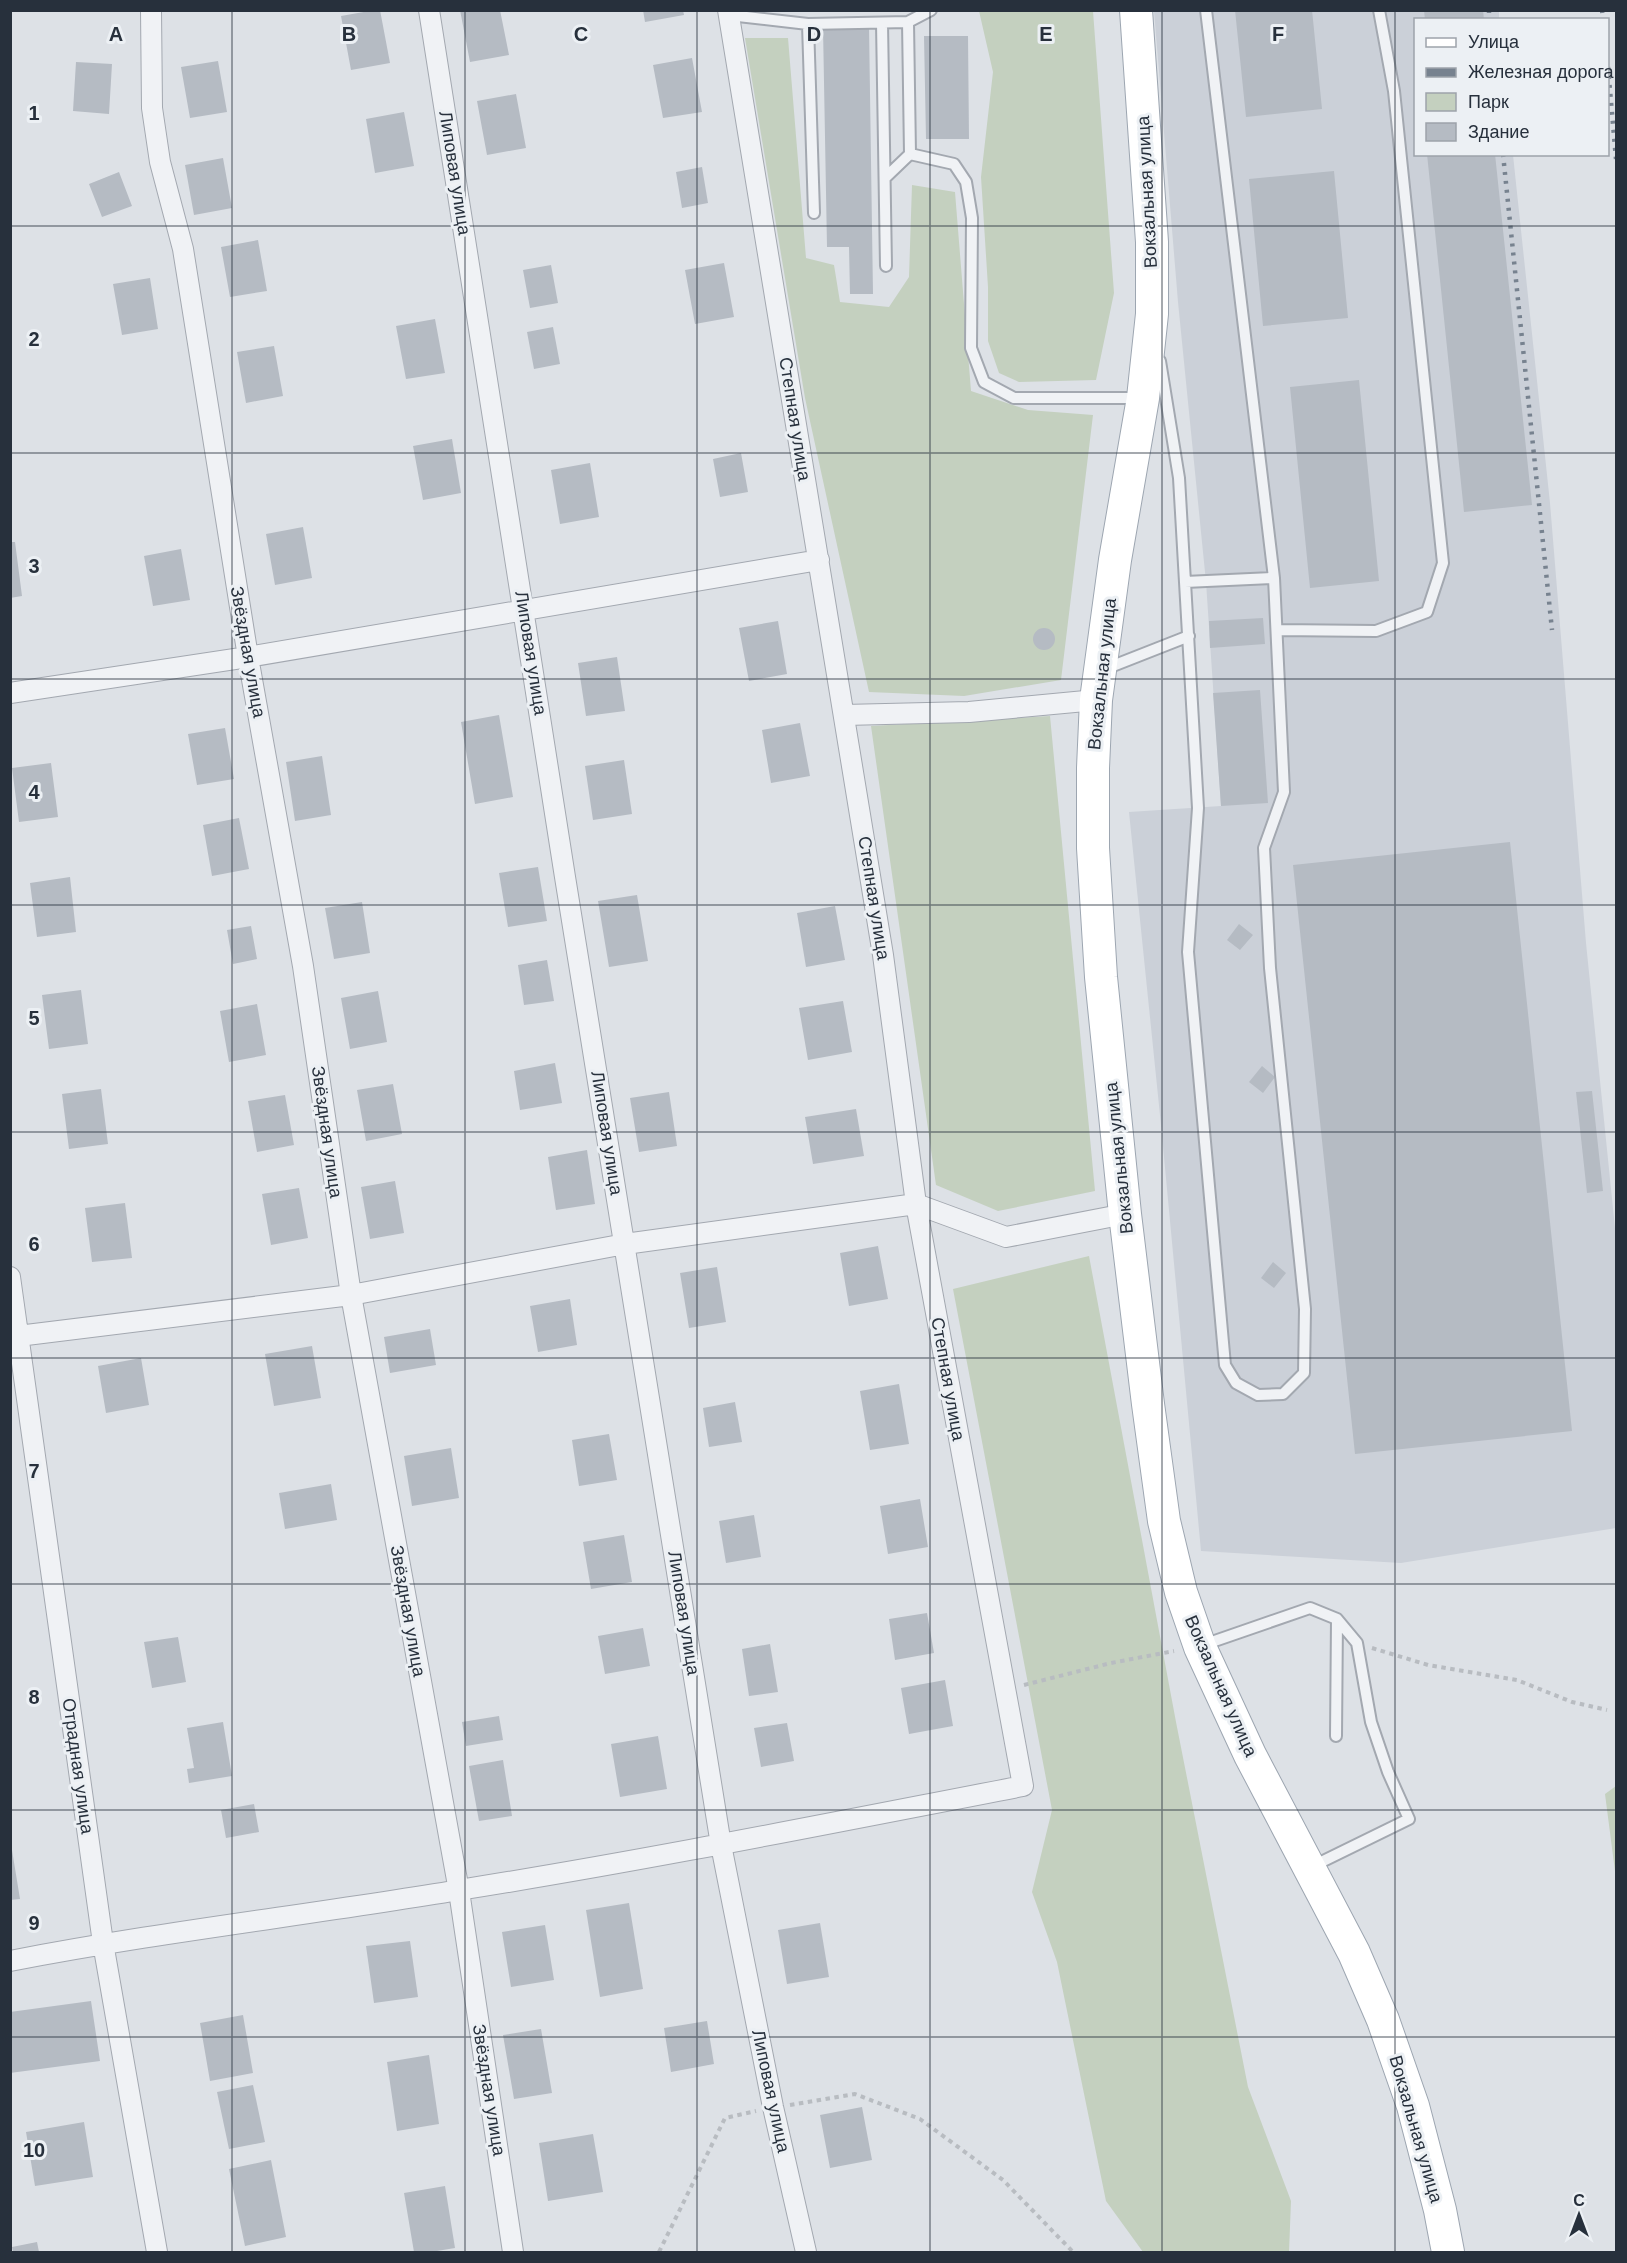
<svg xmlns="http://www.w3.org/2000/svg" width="1627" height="2263" viewBox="0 0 1627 2263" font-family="Arial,sans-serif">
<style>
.built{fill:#cbd0d8}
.green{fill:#c4d0bf}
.building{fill:#b5bbc3}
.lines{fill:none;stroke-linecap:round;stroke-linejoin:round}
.service-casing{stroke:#a3a8b0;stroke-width:14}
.minor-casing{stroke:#a3a8b0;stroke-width:22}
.primary-casing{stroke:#9da6b1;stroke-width:34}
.path{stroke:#b8bcc1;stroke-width:4;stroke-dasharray:4.5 4.5;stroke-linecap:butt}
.service{stroke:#f0f2f5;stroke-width:10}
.minor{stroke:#f0f2f5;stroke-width:20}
.primary{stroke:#fff;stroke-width:32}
.rail{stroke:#77828f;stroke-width:4.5;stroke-dasharray:3 6;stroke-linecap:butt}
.grid{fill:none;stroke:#27303c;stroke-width:1.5;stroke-opacity:0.55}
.labels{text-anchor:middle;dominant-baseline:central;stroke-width:6;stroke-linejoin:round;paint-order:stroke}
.street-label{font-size:18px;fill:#27303c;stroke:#ecf0f4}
.grid-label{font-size:20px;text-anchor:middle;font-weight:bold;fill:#27303c;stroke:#ecf0f4;stroke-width:6;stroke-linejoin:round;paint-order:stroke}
</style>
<rect width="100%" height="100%" fill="#dde1e6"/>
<path class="built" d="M1154 11H1499V19L1416 20V154L1513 155 1550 503 1586 943 1616 1238V1528L1401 1563 1201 1551 1161 1125 1129 812 1221 806 1206 582 1178 302Z"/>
<path class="green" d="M979 11H1093L1114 293 1096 380 1019 382 999 373 988 341V287L981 177 993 72Z
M745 38H788L806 258 834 265 840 302 889 307 909 277 912 185 955 192 971 391 1028 410 1093 415 1061 680 964 696 869 692 805 398Z
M1050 716 1095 1191 998 1211 936 1185 871 726Z
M1089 1256 1176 1722 1248 2087 1291 2201 1289 2252H1143L1106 2201 1057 1962 1032 1892 1052 1810 953 1289Z
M1616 1786V1879L1605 1794Z"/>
<path class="building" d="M375 10H380L390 63 351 70 341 16Z
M460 10H500L509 55 470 62Z
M643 10H683L684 15 645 22Z
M1235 10H1312L1322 109 1246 117Z
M1424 10H1483L1484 20H1425Z
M869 26 873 294H850L849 247H827L823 27Z
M924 36H968L969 139H926Z
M692 58 702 112 663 118 653 65Z
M218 61 227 112 190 118 181 67Z
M76 62 112 64 109 114 73 111Z
M516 94 526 148 487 155 477 101Z
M404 112 414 166 375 173 366 119Z
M1427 154H1495L1532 505 1464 512Z
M223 158 232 208 194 215 185 165Z
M702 167 708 203 682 208 676 172Z
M1334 171 1348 318 1263 326 1249 179Z
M119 172 132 206 102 217 89 184Z
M258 240 267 291 230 297 221 247Z
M724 263 734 317 695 324 685 270Z
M551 265 558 303 530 308 523 270Z
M150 278 158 329 122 335 113 284Z
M435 319 445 373 406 379 396 326Z
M553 327 560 364 534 369 527 332Z
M274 346 283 396 246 403 237 352Z
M1359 380 1379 581 1310 588 1290 387Z
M452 439 461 493 423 500 413 446Z
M741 453 748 492 720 497 713 459Z
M590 463 599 517 560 524 551 470Z
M303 527 312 578 275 585 266 534Z
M10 542H15L22 596 10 598Z
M181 549 190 600 153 606 144 556Z
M1263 618 1265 644 1210 648 1209 621Z
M778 621 787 674 749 681 739 628Z
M1033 639a11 11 0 1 1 22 0a11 11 0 1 1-22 0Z
M617 657 625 711 586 716 578 663Z
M1260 690 1268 803 1221 806 1213 693Z
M499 715 513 797 475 804 461 722Z
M800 723 810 776 771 783 762 730Z
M225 728 234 779 197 785 188 734Z
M322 756 331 815 295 821 286 762Z
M624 760 632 814 593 820 585 766Z
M51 763 58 817 19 822 12 768Z
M239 818 249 869 212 876 203 825Z
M1510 842 1572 1431 1355 1454 1293 865Z
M538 867 547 921 508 927 499 873Z
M70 877 76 932 37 937 30 883Z
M637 895 648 961 609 967 598 901Z
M362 902 370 953 334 959 325 908Z
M835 906 845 960 806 967 797 913Z
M1239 924 1253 935 1240 950 1227 940Z
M251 926 257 959 233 964 227 930Z
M547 960 554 1001 524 1005 518 965Z
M81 990 88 1044 49 1049 42 995Z
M378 991 387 1042 350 1049 341 998Z
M843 1001 852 1052 808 1060 799 1008Z
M257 1004 266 1055 229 1062 220 1011Z
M555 1063 562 1103 520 1110 514 1071Z
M1262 1066 1275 1077 1263 1093 1249 1082Z
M393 1084 402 1134 366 1141 357 1090Z
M101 1089 108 1144 69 1149 62 1094Z
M1592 1091 1603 1191 1587 1193 1576 1092Z
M669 1092 677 1146 639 1152 630 1098Z
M285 1095 294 1145 257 1152 248 1101Z
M856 1109 864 1156 813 1164 805 1117Z
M587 1150 595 1204 556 1210 548 1157Z
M395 1181 404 1233 370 1239 361 1187Z
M299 1188 308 1238 271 1245 262 1194Z
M125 1203 132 1258 92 1262 85 1208Z
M878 1246 888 1299 849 1306 840 1253Z
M1273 1262 1286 1273 1274 1288 1261 1278Z
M717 1267 726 1322 689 1328 680 1273Z
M570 1299 577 1345 538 1352 530 1306Z
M430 1329 436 1365 390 1373 384 1337Z
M312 1346 321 1398 274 1406 265 1354Z
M141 1358 149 1405 106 1413 98 1366Z
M899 1384 909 1444 870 1450 860 1391Z
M735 1402 742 1442 709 1447 703 1408Z
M609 1434 617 1480 579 1486 572 1440Z
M451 1448 459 1498 412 1506 404 1456Z
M331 1484 337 1520 285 1529 279 1493Z
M920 1499 928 1547 888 1554 880 1506Z
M754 1515 761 1557 726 1563 719 1521Z
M624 1535 632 1582 591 1589 583 1542Z
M927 1613 934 1653 895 1660 889 1619Z
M643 1628 650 1666 605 1674 598 1636Z
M178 1637 186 1682 152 1688 144 1642Z
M770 1644 778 1692 749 1696 742 1649Z
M945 1680 953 1726 909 1734 901 1688Z
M499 1716 503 1740 466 1746 462 1722Z
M223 1722 232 1776 189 1783 187 1769 194 1768 187 1728Z
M787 1723 794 1761 761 1767 754 1728Z
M658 1736 667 1789 620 1797 611 1744Z
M503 1760 512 1816 479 1821 469 1766Z
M254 1804 259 1832 226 1838 221 1810Z
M12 1850 20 1899 10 1900V1851Z
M629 1903 643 1989 600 1997 586 1910Z
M820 1923 829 1977 787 1984 778 1930Z
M545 1925 554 1980 511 1987 502 1932Z
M410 1941 418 1997 374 2003 366 1946Z
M91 2001 100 2061 10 2073V2012Z
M243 2015 253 2073 210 2081 200 2023Z
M707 2021 714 2064 671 2072 664 2028Z
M541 2029 552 2093 514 2099 503 2035Z
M429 2055 439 2124 397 2131 387 2062Z
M253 2085 265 2142 229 2149 217 2092Z
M862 2107 872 2160 830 2168 820 2115Z
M84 2122 93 2177 35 2186 26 2132Z
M593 2134 603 2192 548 2201 539 2143Z
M271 2160 286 2237 245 2246 229 2169Z
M445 2186 455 2248 431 2252H414L404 2193Z
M37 2242 39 2252H13L12 2247Z"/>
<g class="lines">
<g class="service-casing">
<path id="service" d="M729 15 808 24 908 22
M882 23 886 266
M808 24 814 213
M910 154 954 164 966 182 972 218 971 348 984 382 1014 398H1139
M886 177 910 154 908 22 931 10
M1160 361 1179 478 1198 808 1188 952 1225 1365 1236 1383 1258 1395 1283 1394 1304 1373 1305 1309 1270 968 1264 848 1284 792 1274 578 1206 10
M1185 582 1274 578
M1277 630 1376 631 1427 612 1443 563 1394 91 1379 10
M1105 669 1189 636
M1203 1645 1310 1608 1337 1619 1357 1643 1371 1722 1388 1772 1409 1819 1311 1867
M1336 1736 1337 1619"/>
</g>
<g class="minor-casing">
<path id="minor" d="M151 10 152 108 160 162 183 249 248 657 303 966 351 1295 459 1891 513 2252
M429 10 565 877 721 1845 773 2107 806 2252
M10 693 248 657 819 560
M844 715 969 712 1096 700
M10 1277 103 1943 157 2252
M10 1337 351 1295 625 1244 916 1204 1006 1237 1125 1214
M10 1961C159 1932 310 1915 459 1890 648 1860 836 1822 1023 1786L916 1204 883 955 728 10"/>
</g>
<g class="primary-casing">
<path id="primary" d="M1136 10 1152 242V314L1143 398 1115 560 1096 700 1093 768V848L1101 977 1125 1214 1148 1404 1164 1521 1181 1592 1200 1647 1250 1755 1354 1953 1383 2020 1413 2106 1440 2210 1448 2252"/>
</g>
<path class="path" d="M1372 1648 1428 1665 1517 1680 1572 1702 1607 1710
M1024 1685 1111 1663 1174 1651
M790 2105 855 2094 920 2119 1003 2180 1073 2252
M659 2252 725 2118 756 2111"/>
<use href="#service" class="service"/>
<use href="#minor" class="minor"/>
<use href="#primary" class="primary"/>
<path class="rail" d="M1489 10V20
M1602 10 1603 20
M1608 67 1616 159
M1503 154 1552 630"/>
</g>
<path class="grid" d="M232 10V2252M465 10V2252M697 10V2252M930 10V2252M1162 10V2252M1395 10V2252M10 226H1616M10 453H1616M10 679H1616M10 905H1616M10 1132H1616M10 1358H1616M10 1584H1616M10 1810H1616M10 2037H1616"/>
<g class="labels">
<g class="street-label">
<text transform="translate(455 173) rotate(81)">Липовая улица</text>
<text transform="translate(1147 192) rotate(-93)">Вокзальная улица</text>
<text transform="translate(795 419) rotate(81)">Степная улица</text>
<text transform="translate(248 652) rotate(80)">Звёздная улица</text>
<text transform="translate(531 653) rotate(81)">Липовая улица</text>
<text transform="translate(1102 674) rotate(-84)">Вокзальная улица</text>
<text transform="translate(874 898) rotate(81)">Степная улица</text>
<text transform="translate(327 1132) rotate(82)">Звёздная улица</text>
<text transform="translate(607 1133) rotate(81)">Липовая улица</text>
<text transform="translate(1119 1158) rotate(-96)">Вокзальная улица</text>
<text transform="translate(948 1379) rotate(80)">Степная улица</text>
<text transform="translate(408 1611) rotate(80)">Звёздная улица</text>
<text transform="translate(684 1613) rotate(81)">Липовая улица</text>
<text transform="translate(1221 1686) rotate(66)">Вокзальная улица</text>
<text transform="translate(78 1766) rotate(82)">Отрадная улица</text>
<text transform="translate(489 2090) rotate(81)">Звёздная улица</text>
<text transform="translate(771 2091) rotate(78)">Липовая улица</text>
<text transform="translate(1416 2129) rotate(74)">Вокзальная улица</text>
</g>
</g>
<g class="grid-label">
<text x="116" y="41">A</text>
<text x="349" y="41">B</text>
<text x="581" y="41">C</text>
<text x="814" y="41">D</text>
<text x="1046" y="41">E</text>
<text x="1278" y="41">F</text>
<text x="34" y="120">1</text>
<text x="34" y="346">2</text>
<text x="34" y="573">3</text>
<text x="34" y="799">4</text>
<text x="34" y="1025">5</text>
<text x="34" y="1251">6</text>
<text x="34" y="1478">7</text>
<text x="34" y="1704">8</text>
<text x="34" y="1930">9</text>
<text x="34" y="2157">10</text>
</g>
<rect width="1627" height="2263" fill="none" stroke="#27303c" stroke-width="24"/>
<rect x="1414" y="18" width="195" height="138" fill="#ecf0f4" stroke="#9da3aa" stroke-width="1.5"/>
<rect x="1426" y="38" width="30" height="9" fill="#ffffff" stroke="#9da3aa" stroke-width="1.5"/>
<text x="1468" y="48" font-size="18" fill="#27303c">Улица</text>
<rect x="1426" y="68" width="30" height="9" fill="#77828f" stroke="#9da3aa" stroke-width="1.5"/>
<text x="1468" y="78" font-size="18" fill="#27303c">Железная дорога</text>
<rect x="1426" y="93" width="30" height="18" fill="#c4d0bf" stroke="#9da3aa" stroke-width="1.5"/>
<text x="1468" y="108" font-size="18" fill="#27303c">Парк</text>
<rect x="1426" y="123" width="30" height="18" fill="#b5bbc3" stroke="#9da3aa" stroke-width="1.5"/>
<text x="1468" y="138" font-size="18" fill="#27303c">Здание</text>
<g transform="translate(1579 2215)" stroke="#ecf0f4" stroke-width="4.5" paint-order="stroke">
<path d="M0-4.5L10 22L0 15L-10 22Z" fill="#27303c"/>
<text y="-9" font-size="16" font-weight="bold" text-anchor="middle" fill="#27303c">С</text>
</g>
</svg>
